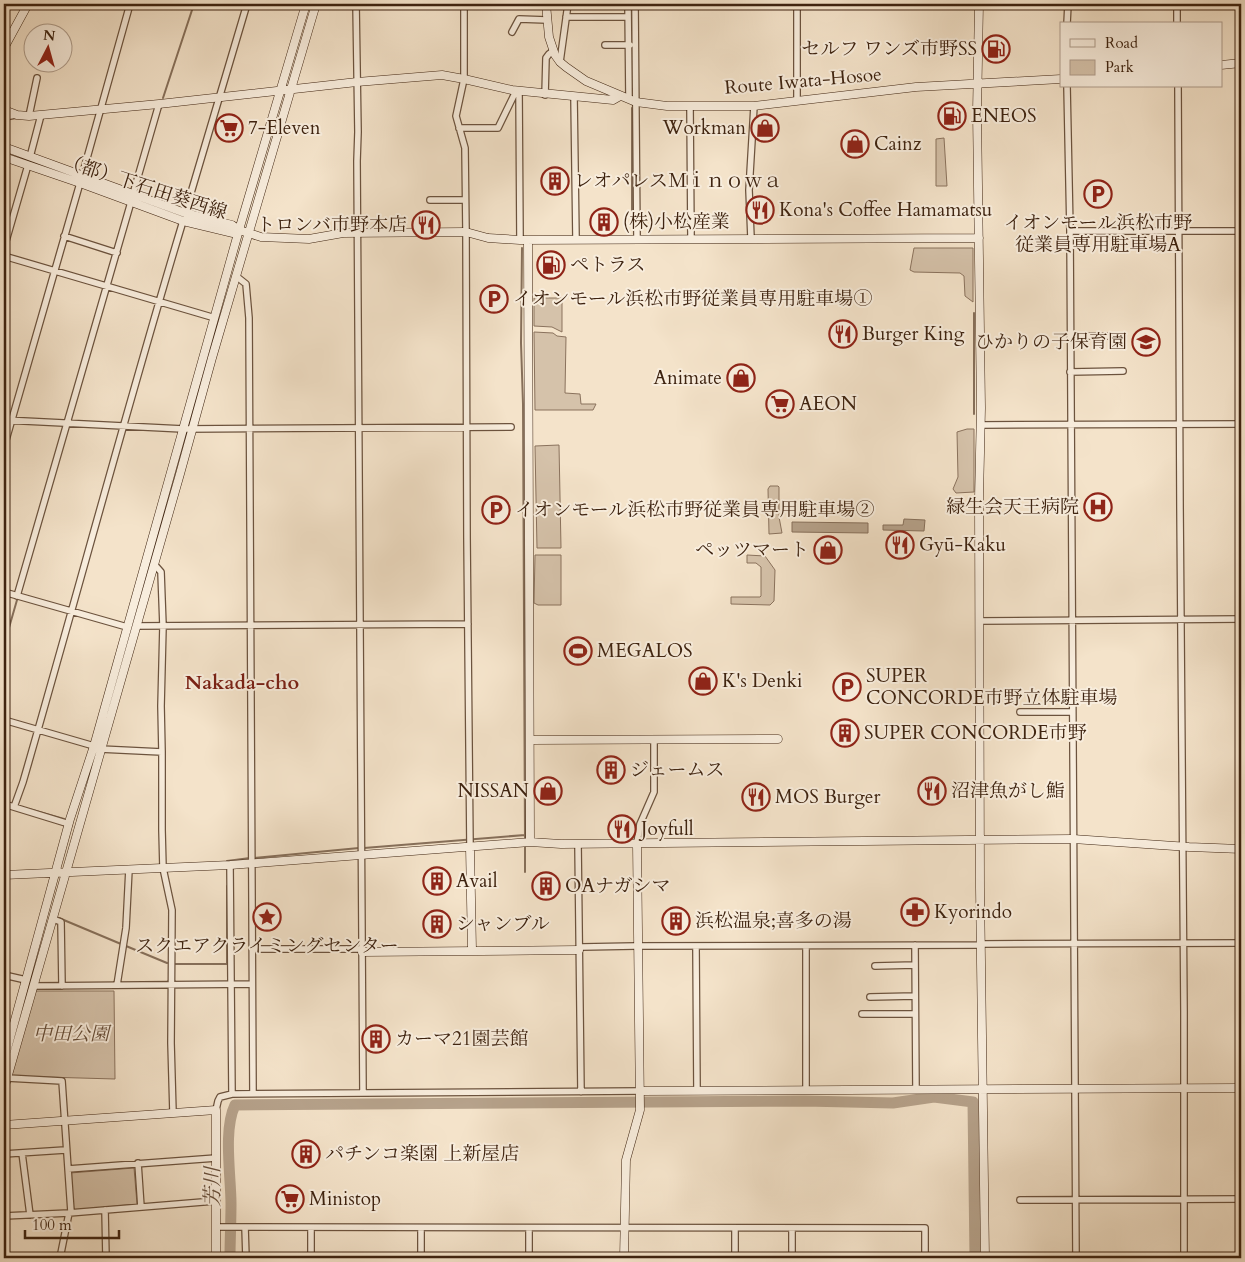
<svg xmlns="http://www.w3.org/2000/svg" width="1245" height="1262" viewBox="0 0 1245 1262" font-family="Cardo,'Noto Serif JP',serif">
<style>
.green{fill:#d5c2aa;stroke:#8a725d}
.water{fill:#b6a28b;stroke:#866f5a}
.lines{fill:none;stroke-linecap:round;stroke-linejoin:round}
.stream{stroke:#866f5a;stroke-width:2}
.river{stroke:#b6a28b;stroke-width:11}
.street-casing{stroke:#6c533e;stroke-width:8}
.secondary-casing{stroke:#3e2310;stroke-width:9}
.street{stroke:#f8eddd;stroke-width:5.5}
.secondary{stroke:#f8eddd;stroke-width:8}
.labels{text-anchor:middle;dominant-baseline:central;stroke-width:4;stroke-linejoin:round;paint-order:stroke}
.poi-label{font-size:19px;fill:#3e2310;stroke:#f8eddd;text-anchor:start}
.street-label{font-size:19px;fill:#3e2310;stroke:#f8eddd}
.park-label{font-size:19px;font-style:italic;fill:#644b36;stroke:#f8eddd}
.neighbourhood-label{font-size:20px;font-weight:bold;fill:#7a1f14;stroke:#f8eddd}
.water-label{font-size:20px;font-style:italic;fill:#684f3b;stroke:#f8eddd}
</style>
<rect width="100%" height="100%" fill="#f4e3ca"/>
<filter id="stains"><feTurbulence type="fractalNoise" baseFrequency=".004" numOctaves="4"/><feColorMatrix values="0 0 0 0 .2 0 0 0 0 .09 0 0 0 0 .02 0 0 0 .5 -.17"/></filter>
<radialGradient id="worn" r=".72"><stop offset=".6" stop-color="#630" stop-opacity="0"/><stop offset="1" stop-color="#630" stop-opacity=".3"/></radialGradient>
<path class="green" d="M944 138 947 186H936V139Z
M914 248H973V302L965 296 964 276 960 273 914 272 910 270Z
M534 298H562V332L552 327 534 326Z
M534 332 553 333 557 336 566 337 565 393 580 394 581 404H596L593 410H535Z
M967 429H974V492L956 493 953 489 958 477 957 432Z
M559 445 561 548H537L535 446Z
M770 486H778L779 487V517L782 533 769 534 768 489Z
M535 555H561V605H538L534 603Z
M747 555 765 556 775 570 774 601 770 605 731 604V597H760L761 596V567L756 563H747Z
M34 991H114L115 1079 10 1076Z
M134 1168 137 1204 74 1210 70 1173Z"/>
<path class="water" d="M904 519 925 520 924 531 883 530V525H903Z
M792 522 868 523V533L792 532Z"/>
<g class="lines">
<path class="stream" d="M631 4 632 94
M163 98 194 4
M632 226V108
M522 248 521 343 523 404 525 841
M974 414V313
M4 645 17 600
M29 809 64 819
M364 848 525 835
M254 858 359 848
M227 864V861L250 858
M525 872V846
M59 918 121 944
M126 946 167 963
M175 964H227V886"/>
<path class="river" d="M230 1258C230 1240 231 1222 231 1204 231 1176 223 1130 235 1105L805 1101 893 1103 934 1097 973 1102 975 1258"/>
<g class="street-casing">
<path id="street" d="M356 4 358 132 357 161 363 1093
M464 4V79L456 116 465 148 466 232 467 538 470 847
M628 4 629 99
M635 4 637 239
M1177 4V24
M566 17H628
M1067 24 1068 4
M512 32 519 19 547 20
M605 45H630
M560 62 568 4
M1067 86 1070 231 1076 1258
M1178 86 1180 507 1184 1011V1258
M519 91 520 240
M545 95 546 58 549 54 553 51
M574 97 576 239
M797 100V4
M690 106 691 239
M29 116 37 78
M4 117 16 115
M459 128H498L516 91
M30 157 41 115
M82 176 130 4
M133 194 159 104
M430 200H465
M185 213 247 4
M1070 231H1241
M64 236 117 253
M751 238 749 190 754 106
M4 248 28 165
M4 256 215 318
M236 276 246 284 249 318 253 1094
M1070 336H1123
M1070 372 1123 371
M4 420 183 429 511 427
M981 425 1241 424
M4 447 80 183
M154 564 161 572 163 626 161 706 162 752V830L163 868 172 910 171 1043 173 1113
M4 592 127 627
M17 596 131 202
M980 621 1241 619
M136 626 468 624
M1020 712H1072
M4 720 94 746
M100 749 162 752
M4 804 69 824
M14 807 23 782C77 595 127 407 183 221
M637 843 640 824 654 792V740
M578 844 581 1092
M230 865 232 1094
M53 919 61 922 62 986
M982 944 1241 943
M915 945 916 1090
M806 946V1090
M696 947 697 1091
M252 949H361
M579 950 582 947 635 946 981 945
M875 966 915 965
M4 975 26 980
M117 985 126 928 129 869
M33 986 252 984
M870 997 915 996
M862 1014H915
M7 1078 62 1081 71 1212
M216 1110 218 1101 220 1097 232 1094 640 1091
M22 1153 30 1215
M4 1154 65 1150
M138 1163 141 1207
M68 1169 216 1158
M1020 1200 1241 1199
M105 1210 106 1258
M4 1216 69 1213 215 1201
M216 1227 925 1228V1258
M245 1227 246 1258
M311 1228V1258
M529 1228V1258
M792 1228V1258
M60 1258 69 1213
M120 1258H216
M421 1258V1228
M735 1258V1228"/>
</g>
<g class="secondary-casing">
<path id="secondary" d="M546 4 549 37 555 55 560 62 566 67 586 81 636 102 667 106H754L916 87 1061 79
M979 4 977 112 981 408 979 498 980 888 985 1258
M4 48 28 4
M1221 65 1241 63
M4 110 17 115 29 116 159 104 357 82 442 75 464 79 512 90 613 100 620 96
M4 147 185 213 232 225 239 230 261 237 309 239 343 233 466 232 488 238 520 240 979 238
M4 157 80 183 183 221 233 233 239 230
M528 240 530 842
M530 740 778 739
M470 847 472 950
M4 875 230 865 530 842 561 844 1073 839 1189 847 1241 849
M362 952 579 950
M4 1060 70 819 94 746 239 230 306 4
M4 1089 180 474 212 358 316 4
M640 1091 1241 1088
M4 1125 216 1110V1258
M624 1258 626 1160 640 1110 637 843"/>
</g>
<use href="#street" class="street"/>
<use href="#secondary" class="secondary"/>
</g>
<defs>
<g id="fuel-ring" transform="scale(1.4375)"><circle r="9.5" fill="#f8eddd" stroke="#8f2418" stroke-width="1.5"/><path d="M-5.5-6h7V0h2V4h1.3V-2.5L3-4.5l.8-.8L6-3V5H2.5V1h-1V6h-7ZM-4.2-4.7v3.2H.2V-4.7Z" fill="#8f2418"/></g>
<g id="supermarket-ring" transform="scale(1.4375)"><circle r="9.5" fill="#f8eddd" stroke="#8f2418" stroke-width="1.5"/><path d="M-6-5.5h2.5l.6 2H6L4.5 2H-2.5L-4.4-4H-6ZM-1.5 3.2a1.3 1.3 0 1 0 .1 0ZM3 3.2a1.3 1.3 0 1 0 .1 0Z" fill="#8f2418"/></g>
<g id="shop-ring" transform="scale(1.4375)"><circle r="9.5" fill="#f8eddd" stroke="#8f2418" stroke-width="1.5"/><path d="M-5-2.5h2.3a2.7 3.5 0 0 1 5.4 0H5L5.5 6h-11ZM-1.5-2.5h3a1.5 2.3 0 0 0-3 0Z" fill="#8f2418"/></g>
<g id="building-ring" transform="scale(1.4375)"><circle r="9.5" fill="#f8eddd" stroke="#8f2418" stroke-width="1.5"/><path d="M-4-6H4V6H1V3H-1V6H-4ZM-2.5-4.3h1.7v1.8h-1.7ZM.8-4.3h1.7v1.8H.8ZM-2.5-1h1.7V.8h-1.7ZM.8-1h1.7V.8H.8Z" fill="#8f2418"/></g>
<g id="parking-ring" transform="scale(1.4375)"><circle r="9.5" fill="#f8eddd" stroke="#8f2418" stroke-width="1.5"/><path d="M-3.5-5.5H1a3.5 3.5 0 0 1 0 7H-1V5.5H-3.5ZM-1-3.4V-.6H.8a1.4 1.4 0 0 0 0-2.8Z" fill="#8f2418"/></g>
<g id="restaurant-ring" transform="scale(1.4375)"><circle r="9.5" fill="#f8eddd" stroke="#8f2418" stroke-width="1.5"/><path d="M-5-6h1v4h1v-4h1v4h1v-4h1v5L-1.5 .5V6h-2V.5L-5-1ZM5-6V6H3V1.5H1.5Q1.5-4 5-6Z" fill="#8f2418"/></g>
<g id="school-ring" transform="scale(1.4375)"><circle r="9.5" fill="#f8eddd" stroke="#8f2418" stroke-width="1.5"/><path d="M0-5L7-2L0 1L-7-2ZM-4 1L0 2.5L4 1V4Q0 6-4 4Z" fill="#8f2418"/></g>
<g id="hospital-ring" transform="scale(1.4375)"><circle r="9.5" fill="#f8eddd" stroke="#8f2418" stroke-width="1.5"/><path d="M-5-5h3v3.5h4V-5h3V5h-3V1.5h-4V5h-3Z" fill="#8f2418"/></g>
<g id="stadium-ring" transform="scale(1.4375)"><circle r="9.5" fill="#f8eddd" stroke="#8f2418" stroke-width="1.5"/><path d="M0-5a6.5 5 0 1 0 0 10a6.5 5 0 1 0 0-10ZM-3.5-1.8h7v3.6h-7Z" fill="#8f2418"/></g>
<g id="pharmacy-ring" transform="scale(1.4375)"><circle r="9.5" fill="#f8eddd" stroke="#8f2418" stroke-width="1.5"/><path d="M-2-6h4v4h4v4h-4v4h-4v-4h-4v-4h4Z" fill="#8f2418"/></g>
<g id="sight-ring" transform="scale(1.4375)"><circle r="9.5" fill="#f8eddd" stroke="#8f2418" stroke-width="1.5"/><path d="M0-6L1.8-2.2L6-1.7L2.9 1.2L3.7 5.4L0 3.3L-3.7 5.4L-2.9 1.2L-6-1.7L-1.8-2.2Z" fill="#8f2418"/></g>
</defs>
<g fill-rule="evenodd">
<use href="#fuel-ring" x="996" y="49"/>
<use href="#fuel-ring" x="952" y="116"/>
<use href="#supermarket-ring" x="229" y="128"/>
<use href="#shop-ring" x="765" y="128"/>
<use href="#shop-ring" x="855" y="144"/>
<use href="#building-ring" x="555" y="181"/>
<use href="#parking-ring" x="1098" y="194"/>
<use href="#restaurant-ring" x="760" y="210"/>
<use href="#building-ring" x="604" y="222"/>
<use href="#restaurant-ring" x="426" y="225"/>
<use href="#fuel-ring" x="551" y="265"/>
<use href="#parking-ring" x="494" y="299"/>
<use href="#restaurant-ring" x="843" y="334"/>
<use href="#school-ring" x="1146" y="342"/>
<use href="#shop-ring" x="741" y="378"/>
<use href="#supermarket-ring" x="780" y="404"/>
<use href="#hospital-ring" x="1098" y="507"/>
<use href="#parking-ring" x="496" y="510"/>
<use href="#restaurant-ring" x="900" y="545"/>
<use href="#shop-ring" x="828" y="550"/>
<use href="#stadium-ring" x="578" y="651"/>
<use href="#shop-ring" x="703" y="681"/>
<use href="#parking-ring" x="847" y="687"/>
<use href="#building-ring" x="845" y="733"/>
<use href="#building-ring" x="611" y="770"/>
<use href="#shop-ring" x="548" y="791"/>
<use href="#restaurant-ring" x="932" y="791"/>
<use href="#restaurant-ring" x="756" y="797"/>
<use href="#restaurant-ring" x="622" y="829"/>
<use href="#building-ring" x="437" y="881"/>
<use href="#building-ring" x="546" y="886"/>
<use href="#pharmacy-ring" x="915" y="912"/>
<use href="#sight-ring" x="267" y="917"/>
<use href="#building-ring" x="676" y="921"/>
<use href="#building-ring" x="437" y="924"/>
<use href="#building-ring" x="376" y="1039"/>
<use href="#building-ring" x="306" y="1154"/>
<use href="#supermarket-ring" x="290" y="1199"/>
</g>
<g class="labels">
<g class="poi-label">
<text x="977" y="49" text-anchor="end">セルフ ワンズ市野SS</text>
<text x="971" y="116">ENEOS</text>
<text x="248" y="128">7-Eleven</text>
<text x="746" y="128" text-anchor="end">Workman</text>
<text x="874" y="144">Cainz</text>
<text x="574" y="181">レオパレスＭｉｎｏｗａ</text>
<text x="779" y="210">Kona's Coffee Hamamatsu</text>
<text x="623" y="222">(株)小松産業</text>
<text x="1098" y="223" text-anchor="middle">イオンモール浜松市野<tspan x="1098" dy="22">従業員専用駐車場A</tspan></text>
<text x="407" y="225" text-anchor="end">トロンバ市野本店</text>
<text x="570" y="265">ペトラス</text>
<text x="513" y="299">イオンモール浜松市野従業員専用駐車場①</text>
<text x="862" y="334">Burger King</text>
<text x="1127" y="342" text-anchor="end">ひかりの子保育園</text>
<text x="722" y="378" text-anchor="end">Animate</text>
<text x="799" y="404">AEON</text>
<text x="1079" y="507" text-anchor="end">緑生会天王病院</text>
<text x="515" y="510">イオンモール浜松市野従業員専用駐車場②</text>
<text x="919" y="545">Gyū-Kaku</text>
<text x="809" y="550" text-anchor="end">ペッツマート</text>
<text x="597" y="651">MEGALOS</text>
<text x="866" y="676">SUPER<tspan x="866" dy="22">CONCORDE市野立体駐車場</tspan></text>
<text x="722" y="681">K's Denki</text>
<text x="864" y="733">SUPER CONCORDE市野</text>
<text x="630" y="770">ジェームス</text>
<text x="529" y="791" text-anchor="end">NISSAN</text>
<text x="951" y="791">沼津魚がし鮨</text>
<text x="775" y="797">MOS Burger</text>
<text x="641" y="829">Joyfull</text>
<text x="456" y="881">Avail</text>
<text x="565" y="886">OAナガシマ</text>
<text x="934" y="912">Kyorindo</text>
<text x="695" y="921">浜松温泉;喜多の湯</text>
<text x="456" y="924">シャンブル</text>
<text x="267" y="946" text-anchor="middle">スクエアクライミングセンター</text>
<text x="395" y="1039">カーマ21園芸館</text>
<text x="325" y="1154">パチンコ楽園 上新屋店</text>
<text x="309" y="1199">Ministop</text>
</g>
<g class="street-label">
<text transform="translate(803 81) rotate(-5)">Route Iwata-Hosoe</text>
<text transform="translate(145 187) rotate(18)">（都）下石田葵西線</text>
</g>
<g class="park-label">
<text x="71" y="1034">中田公園</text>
</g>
<g class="neighbourhood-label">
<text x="242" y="682">Nakada-cho</text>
</g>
<g class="water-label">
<text transform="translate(212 1187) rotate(-90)">芳川</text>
</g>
</g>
<rect width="1245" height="1262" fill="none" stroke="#f4e3ca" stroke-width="20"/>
<rect x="5" y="5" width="1235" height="1252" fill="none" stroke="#3e2310" stroke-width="2.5"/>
<rect x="10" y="10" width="1225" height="1242" fill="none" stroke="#3e2310"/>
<rect x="1060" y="22" width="162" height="65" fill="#f8eddd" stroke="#ae9c8b"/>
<rect x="1070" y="39" width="25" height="8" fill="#f8eddd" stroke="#ae9c8b"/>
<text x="1105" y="48" font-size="15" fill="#3e2310">Road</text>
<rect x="1070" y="60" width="25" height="15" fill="#d5c2aa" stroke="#ae9c8b"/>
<text x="1105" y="72" font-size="15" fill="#3e2310">Park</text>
<g transform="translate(48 48) rotate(6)"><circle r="24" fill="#f8eddd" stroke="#ae9c8b"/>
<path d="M0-4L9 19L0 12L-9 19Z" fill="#8f2418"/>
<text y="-8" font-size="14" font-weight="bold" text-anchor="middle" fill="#3e2310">N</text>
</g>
<path d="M25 1230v8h94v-8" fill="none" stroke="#3e2310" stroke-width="2.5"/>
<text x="32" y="1230" font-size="15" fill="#3e2310" stroke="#f8eddd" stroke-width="4" paint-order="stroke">100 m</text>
<rect width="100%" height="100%" filter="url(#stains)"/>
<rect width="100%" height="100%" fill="url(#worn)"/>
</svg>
